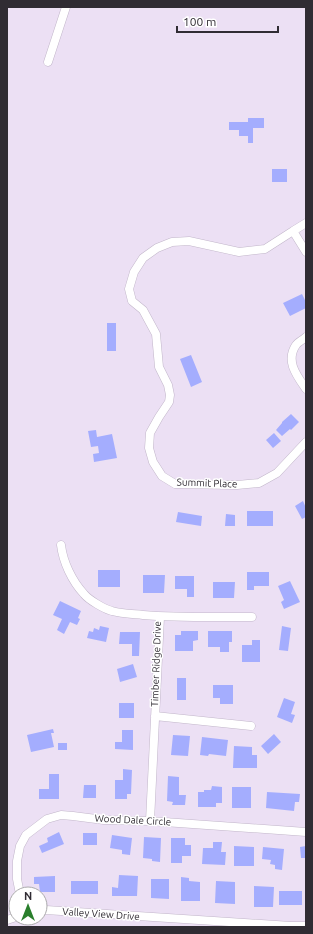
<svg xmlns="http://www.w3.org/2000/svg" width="313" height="934" viewBox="0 0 313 934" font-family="Ubuntu,sans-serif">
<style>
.building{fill:#a4adfe}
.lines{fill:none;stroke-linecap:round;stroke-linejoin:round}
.minor-casing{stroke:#c2b6ca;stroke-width:9}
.minor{stroke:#fff;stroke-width:8}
.labels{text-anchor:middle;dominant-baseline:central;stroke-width:3;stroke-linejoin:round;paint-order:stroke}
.street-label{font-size:10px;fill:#302c33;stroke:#fff}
</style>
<rect width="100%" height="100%" fill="#ece0f4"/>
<path class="building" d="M248 118H264V128H253V143H248V136H239V130H229V122H248Z
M272 169H287V182H272Z
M302 294 306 302V308L290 316 283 303Z
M107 323H116V351H107Z
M191 355 202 382 191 387 180 359Z
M291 414 299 422 291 430 290 429 282 436 276 430 282 423V422Z
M96 430 97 437 112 434 117 458 94 462 93 454 99 453 98 446 91 447 88 431Z
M274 433 281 441 273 448 266 440Z
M303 501 306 508V517L302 519 295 506Z
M247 511H273V526H247Z
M178 512 202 516 201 526 176 522Z
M226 514 235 515V526H225Z
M98 570H120V587H98Z
M247 572H269V586H254V590H247Z
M143 575H165L164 593H143Z
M175 576H194V597H187V589H175Z
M290 581 300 602 284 609 281 602 284 600 278 586Z
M213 582H235L234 598H213Z
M60 601 81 611 78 618 80 619 77 625 70 622 64 634 57 630 62 619 53 615Z
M100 626 109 628 106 642 87 638 89 631 93 632 94 628 99 630Z
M282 626 291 628 288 651 279 650Z
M181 631H198V640L193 641V651H175V635H181Z
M208 631H232V642H229V652H220V647H208Z
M120 632H140L139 656H132V644H119Z
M252 640H260V662H242V645H252Z
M133 664 137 677 120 682 117 669Z
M177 678H186V700H177Z
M213 685H233V704H220V698H213Z
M284 698 295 702 291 714 295 715 292 723 277 717Z
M119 703H134V718H119Z
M53 729 54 733H51L54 747 31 752 27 735Z
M122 730H133V750L115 749V742H122Z
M274 734 281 742 268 754 261 746Z
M173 735 190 736 188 756 171 755Z
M202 737 228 740 226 756 209 754 208 756 200 755Z
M58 743H67V750H58Z
M234 746 252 747V755H257V768H233Z
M123 769 132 770 131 794H127V799H115V780H123Z
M49 774H59V799H39V789H49Z
M168 776 179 777V795H186L185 805H172L173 802 167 801Z
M84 785H96V798H83Z
M212 786 222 787V803H216V807H198V792H204V790H211Z
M232 787H251V808H232Z
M267 792 300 794 299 802H295L294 811 266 808Z
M59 832 64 844 42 853 39 846 48 842 47 838Z
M83 833H97V845H83Z
M112 835 132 838 130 855 122 854V850L110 848Z
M144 837 161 838 160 862 152 861V859L143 858Z
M171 838H185V845H191V856H182V863H171Z
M213 842H222L221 852H226L225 865 202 864 203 848H213Z
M234 846 254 847V866H234Z
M306 846V858H301L300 847Z
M263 847 284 849 282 870 275 869V865L270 864 271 860 262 859Z
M119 875 138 876 137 896H112V887L118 888Z
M55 876V892H40L39 884H34V877Z
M181 877 189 878V881L200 882V901H181Z
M151 879H169V899L151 898Z
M71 881H98V894H71Z
M216 881 235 882V904L215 903Z
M254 886 274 887 273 907H254Z
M279 891H302V905H279Z"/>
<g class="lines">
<g class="minor-casing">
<path id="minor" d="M48 62 66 7
M293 231 306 223
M306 252 293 231 265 249 239 252 189 241 172 242 157 248 143 258 134 272 129 289 132 301 143 310 156 334 159 367 168 385 170 395 169 402 159 417 150 433 149 448 153 462 162 476 175 484 237 485 259 483 277 473 306 442
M306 337C303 340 298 342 296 345 285 361 297 376 306 389
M61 545C63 562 72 581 84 594 89 600 104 609 112 611 122 614 133 614 143 615 179 618 216 617 252 617
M155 716 251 726
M150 821 160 617
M20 894 17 879V861L20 846 26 835 47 819 61 815 73 816 104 820 150 821 306 832
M40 911 46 910 291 926H306
M7 920 16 917"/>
</g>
<use href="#minor" class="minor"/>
</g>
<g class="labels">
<g class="street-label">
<text transform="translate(207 483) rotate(2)">Summit Place</text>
<text transform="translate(156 664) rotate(-88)">Timber Ridge Drive</text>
<text transform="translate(133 820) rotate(3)">Wood Dale Circle</text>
<text transform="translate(101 914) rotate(4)">Valley View Drive</text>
</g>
</g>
<rect width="313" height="934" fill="none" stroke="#302c33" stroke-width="16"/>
<g transform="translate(28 906)"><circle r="19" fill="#ffffff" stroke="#acabad"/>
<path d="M0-3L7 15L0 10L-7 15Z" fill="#2a7f2c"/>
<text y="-6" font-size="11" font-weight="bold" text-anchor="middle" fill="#302c33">N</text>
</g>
<path d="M177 26v6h101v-6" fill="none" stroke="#302c33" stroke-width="2"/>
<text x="183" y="26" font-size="12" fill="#302c33" stroke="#ffffff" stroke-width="3" paint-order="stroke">100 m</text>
</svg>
